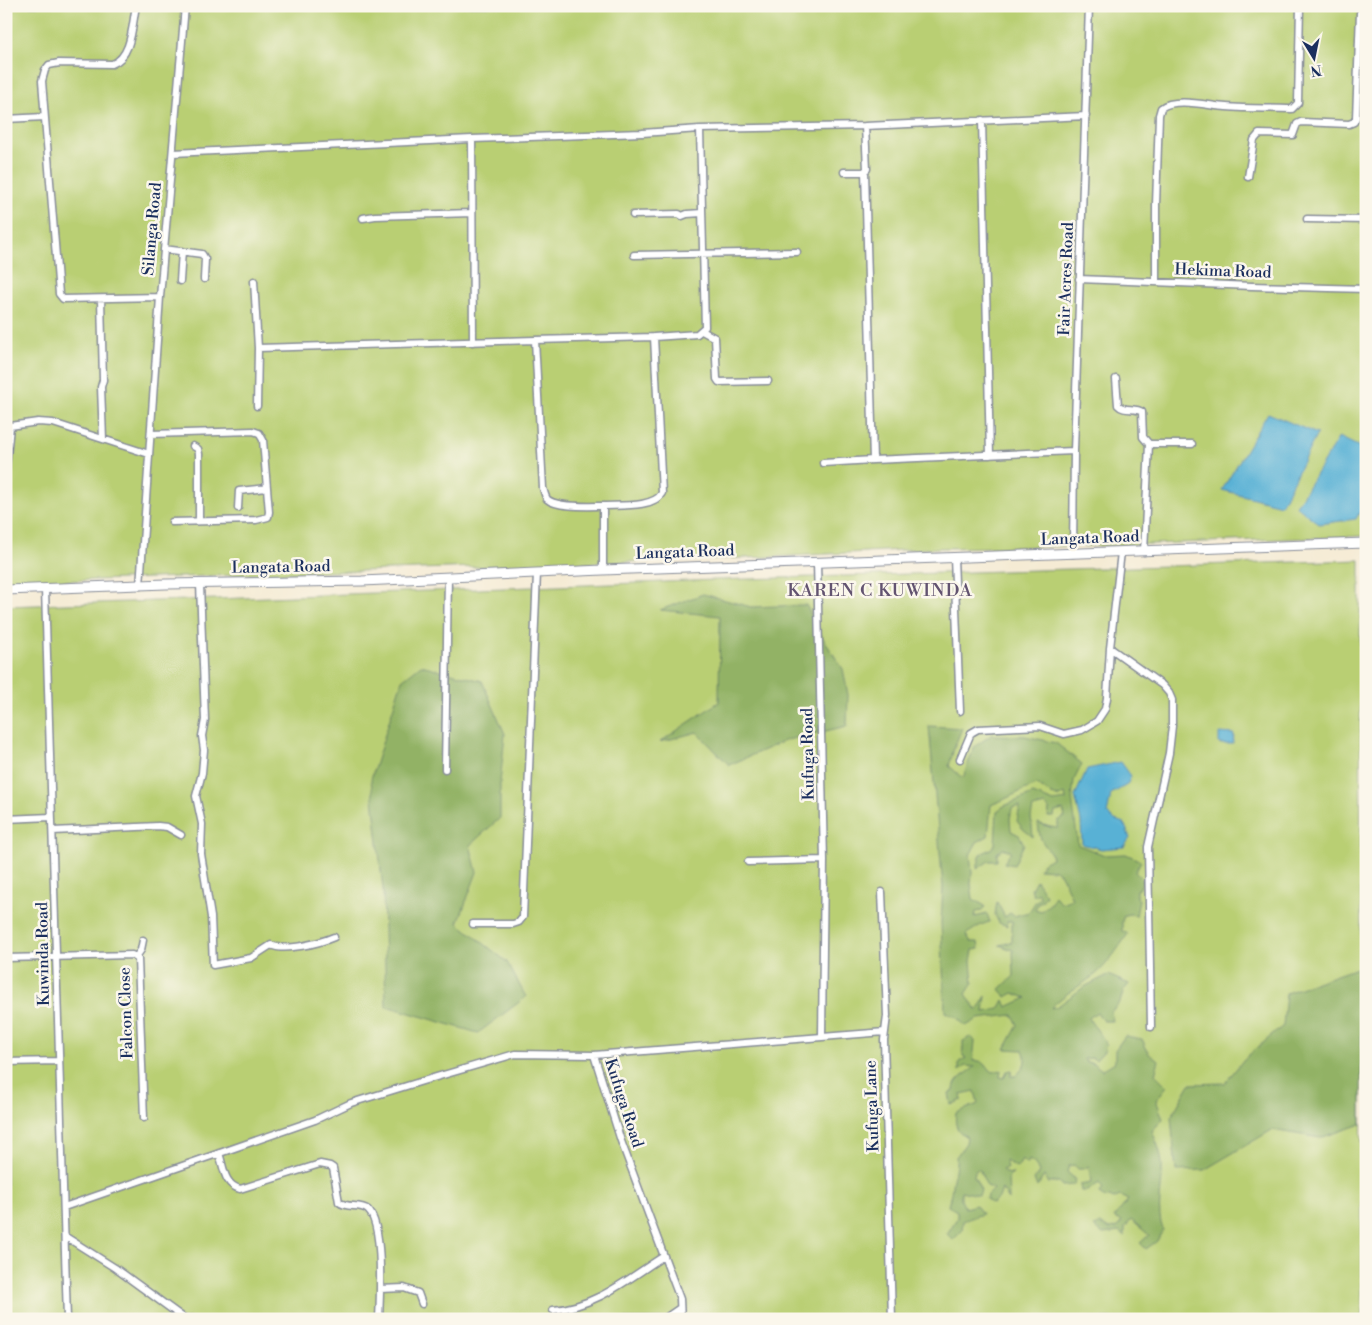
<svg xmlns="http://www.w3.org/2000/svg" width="1372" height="1325" viewBox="0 0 1372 1325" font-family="'Libre Bodoni',serif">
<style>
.green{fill:#b9cf73;stroke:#6a7f68}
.forest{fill:#92b265;stroke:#567062;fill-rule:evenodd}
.water{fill:#58b1d5;stroke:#3a709a}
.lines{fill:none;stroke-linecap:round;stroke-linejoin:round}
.street-casing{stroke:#888d99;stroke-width:9}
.secondary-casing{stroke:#888d99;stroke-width:11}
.street{stroke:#fff;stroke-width:6}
.secondary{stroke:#fff;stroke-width:9}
.labels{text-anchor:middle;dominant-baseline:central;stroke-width:5;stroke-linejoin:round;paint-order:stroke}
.street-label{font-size:16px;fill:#1b2f5e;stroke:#fbf7ec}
.neighbourhood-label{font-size:18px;letter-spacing:1px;fill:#625370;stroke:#fbf7ec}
</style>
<rect width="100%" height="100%" fill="#fbf7ec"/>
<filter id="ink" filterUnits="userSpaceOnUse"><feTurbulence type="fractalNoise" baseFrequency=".02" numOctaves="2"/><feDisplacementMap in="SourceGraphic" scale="10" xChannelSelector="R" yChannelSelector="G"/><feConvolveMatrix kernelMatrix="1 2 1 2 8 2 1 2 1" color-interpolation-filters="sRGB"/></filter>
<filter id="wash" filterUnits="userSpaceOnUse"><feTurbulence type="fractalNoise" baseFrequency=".0096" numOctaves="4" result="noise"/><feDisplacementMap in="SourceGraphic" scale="20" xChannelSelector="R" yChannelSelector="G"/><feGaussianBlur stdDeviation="1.12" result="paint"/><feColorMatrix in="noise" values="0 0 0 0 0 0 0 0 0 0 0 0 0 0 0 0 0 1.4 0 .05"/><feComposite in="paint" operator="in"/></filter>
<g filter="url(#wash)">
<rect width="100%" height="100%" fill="#f5ebd4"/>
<path class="green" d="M6 6H1366V536L1098 546 940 548 772 557 6 583Z
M1360 560 1362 1319H6V606L217 599 715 580Z"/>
<path class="forest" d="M703 594 751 607 806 605 824 640 843 669 848 695 847 726 787 740 729 765 697 732 660 742 719 702 720 616 660 610Z
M421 665 482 681 505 734 500 783V818L470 845 477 872 458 923 507 962 526 997 478 1033 386 1006 383 889 371 779 402 680Z
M929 726 962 728 954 748 949 766 963 778 974 747 991 735 1025 736 1056 743 1082 764 1074 780 1072 798 1078 845 1105 855 1126 854 1141 861 1135 872 1143 880 1140 888 1136 890V895L1139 900 1136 916 1131 914 1124 915 1122 922V931L1128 934C1118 948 1109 963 1096 974 1081 986 1063 994 1051 1008L1058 1006 1084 987 1108 975 1129 984 1124 990 1120 1002 1111 1012 1113 1021H1103L1097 1012 1089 1018C1092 1026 1109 1040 1105 1050 1103 1053 1098 1057 1096 1060L1092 1058 1084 1059 1086 1062 1093 1063 1102 1070 1115 1062V1050L1125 1036 1142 1039 1149 1054 1159 1060 1155 1074 1167 1086 1156 1100 1163 1119 1152 1131C1158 1145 1163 1157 1162 1172 1162 1192 1156 1210 1163 1230L1157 1241 1146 1249 1140 1243 1149 1235 1131 1220 1125 1227V1236L1119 1232 1103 1234 1094 1227 1100 1224 1109 1229 1117 1228 1122 1221 1114 1218 1128 1200 1120 1196 1113 1199 1110 1197 1105 1198 1099 1194 1103 1189 1099 1183 1087 1191H1081L1080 1185 1091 1183 1089 1166 1084 1169H1078L1074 1165 1069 1166 1067 1172 1075 1179 1074 1185 1062 1186 1059 1182 1048 1183 1044 1176 1037 1187 1034 1179 1039 1173 1035 1164 1029 1160 1026 1164 1022 1160 1018 1167 1014 1166 1005 1160 1007 1168 1002 1170 1005 1173 1013 1174 1008 1177 1009 1200 1002 1189 999 1198 992 1204 986 1199 987 1195 993 1189 987 1186 979 1169 975 1171 974 1176 981 1190 979 1195 961 1191V1200L965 1208 976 1205 982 1214 963 1221 962 1231 953 1240 947 1234 957 1218V1211L948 1206C950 1199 951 1194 952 1186 953 1175 957 1168 956 1157L966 1143 967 1137C957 1132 954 1125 956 1113L978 1104 975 1091 961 1094 962 1100 951 1105 949 1093 954 1091C954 1078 966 1075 975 1067L965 1066 959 1071V1062L966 1058 963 1056V1041L970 1037 975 1041 973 1061H980L993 1072 1001 1070 1000 1077 1004 1078 1007 1071 1012 1070 1010 1076H1016C1024 1068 1028 1061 1023 1050L1005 1049 1018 1025 1013 1015 978 1019 966 1026 956 1017 945 1012 941 922 943 887ZM1037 785 1056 797 1065 794 1066 800 1054 802 1033 794 1004 806 997 811 995 844 991 849 981 854 977 869 989 861H997V853L1003 849 1011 851 1004 863 1014 865 1024 844 1019 835 1011 831 1010 819 1012 808 1020 806 1017 821 1023 829 1033 837 1031 817 1033 808 1045 805 1049 809 1048 817H1054L1055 812 1063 810 1065 817 1058 821V828L1050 827 1038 823C1039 830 1039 838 1044 844 1048 850 1050 850 1052 858L1043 863 1039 869 1055 870 1062 876 1072 899 1061 903 1055 896 1050 904 1041 911 1035 909 1038 903 1042 901 1046 895 1036 880 1031 889 1034 896 1039 893 1040 898 1036 901 1029 912 1014 916 1010 913 1005 917 997 902 995 915 999 923 1008 926 1007 921H1012V942L999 945 1013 950 1014 976 1000 989 1006 997 1013 993 1027 998 1007 1007 1004 1000 999 1009 984 1012 986 996 977 1011 966 994 973 983 971 961 973 950 979 949 978 942H971L966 934C974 930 980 924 990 922L987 914 975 917 976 912 982 911 985 906 973 899 971 884 972 872 970 855 977 842 988 836 991 805C1007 799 1021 790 1037 785Z
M1362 966 1361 1124 1320 1138 1272 1130 1204 1170 1176 1171 1171 1117 1190 1084 1225 1083 1244 1059 1283 1026 1286 993Z"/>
<path class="water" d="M1268 413 1317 434 1281 505 1222 490Z
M1339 437 1366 450V501L1356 519 1319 524 1296 506Z
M1219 733 1234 734 1233 744H1219Z
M1121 762 1131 776 1127 785 1111 794 1107 814 1115 820 1124 823 1130 838 1124 847 1101 849 1082 844 1081 821 1075 796 1087 769Z"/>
</g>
<g filter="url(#ink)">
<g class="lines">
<g class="street-casing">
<path id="street" d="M136 6C132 25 132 57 112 64L59 63 49 65 45 70 42 81 59 294 63 299 160 297
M6 119 44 117
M982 120 990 455
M472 139 473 342
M173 153 472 139 642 133 700 129 865 126 1086 116
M865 171 873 460 1074 451
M844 172H864L867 169 865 126
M1248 177 1254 140 1259 134 1293 135 1297 124 1301 122 1349 124 1354 122 1356 118 1360 13
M633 215 679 214 682 216 687 214 702 213
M363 218 375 216 472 213
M1307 219 1366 220
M164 249 202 254 205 259 204 279
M634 255 797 252
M1079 279 1252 286 1366 289
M180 281 182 251
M254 281 258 348 257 406
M1156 282V205L1159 115 1161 108C1175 97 1209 106 1226 107 1248 109 1270 108 1292 109L1298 103 1300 6
M101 299 103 380 101 387 103 439
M702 331 715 338 717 379 719 382 768 381
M535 340 654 337
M258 348 535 340 543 488C544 491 545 496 547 499 556 508 591 506 603 506
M1116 379 1118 405C1124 412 1135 407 1142 412L1143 437 1149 444
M6 425 10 426 38 422 53 423 149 454
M151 434 253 431 259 433 263 440 269 512 268 517 256 520 172 522
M193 446 198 449 199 454V521
M823 463 873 460
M6 469 10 426
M238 508 239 491 267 488
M1144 552 1149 444H1192
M1073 554 1074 451 1089 6
M954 557 960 711
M817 562 824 860 822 1036
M603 570V506C619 505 654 508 662 493L654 337 697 334 705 327 700 129
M200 584 205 720 202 736 204 750 202 773 196 796 202 824 201 854 211 917 213 965 251 958 271 945C284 952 320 943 334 937
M140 586 160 297 185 6
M45 589 67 1319
M1110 648 1162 685 1169 693 1172 700V726L1169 753 1148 847 1151 1027
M960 759 971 733 978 729 1040 726 1064 734 1082 730 1097 721 1105 709 1107 698 1110 648 1121 552
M445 769 448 577
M6 819 51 817
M53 831 158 826 167 827 181 835
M748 862 824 860
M882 892 887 1016 884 1040 892 1319
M473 924H513L519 922 523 917 537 573
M136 957 141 950 143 940
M6 958 132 955 138 959 144 1118
M594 1055 621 1141 674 1283 680 1299 681 1319
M6 1062 59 1061
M219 1153C224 1168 224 1185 240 1189L320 1164 330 1166 333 1168 339 1202C347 1209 360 1203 368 1210 384 1225 380 1297 379 1319
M64 1207 315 1120 351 1103 426 1080 515 1054 594 1055 885 1032
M66 1237 115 1268 185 1319
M380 1289 404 1288 418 1293 422 1304
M553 1310C596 1307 629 1278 664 1256
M664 1319 680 1308"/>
</g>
<g class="secondary-casing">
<path id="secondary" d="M6 590 166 584 362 581 603 570 1366 543"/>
</g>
<use href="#street" class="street"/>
<use href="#secondary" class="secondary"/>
</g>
</g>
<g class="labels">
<g class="street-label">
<text transform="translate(152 229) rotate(-85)">Silanga Road</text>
<text transform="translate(1223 271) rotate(2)">Hekima Road</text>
<text transform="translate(1066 279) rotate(-88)">Fair Acres Road</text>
<text transform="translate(1090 538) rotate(-2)">Langata Road</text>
<text transform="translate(685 552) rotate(-2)">Langata Road</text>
<text transform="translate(281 567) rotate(-1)">Langata Road</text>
<text transform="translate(808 754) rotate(-91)">Kufuga Road</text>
<text transform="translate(43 954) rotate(-91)">Kuwinda Road</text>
<text transform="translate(126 1013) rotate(-92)">Falcon Close</text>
<text transform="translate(624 1103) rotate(72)">Kufuga Road</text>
<text transform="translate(872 1106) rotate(-92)">Kufuga Lane</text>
</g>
<g class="neighbourhood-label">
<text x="880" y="590">KAREN C KUWINDA</text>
</g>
</g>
<rect width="1372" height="1325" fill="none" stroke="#fbf7ec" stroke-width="25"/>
<g transform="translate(1314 58) rotate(170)" stroke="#fbf7ec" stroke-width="4" paint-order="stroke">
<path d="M0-4L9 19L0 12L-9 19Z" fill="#1b2f5e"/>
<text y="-8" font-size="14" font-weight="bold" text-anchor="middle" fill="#1b2f5e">N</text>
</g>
</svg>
